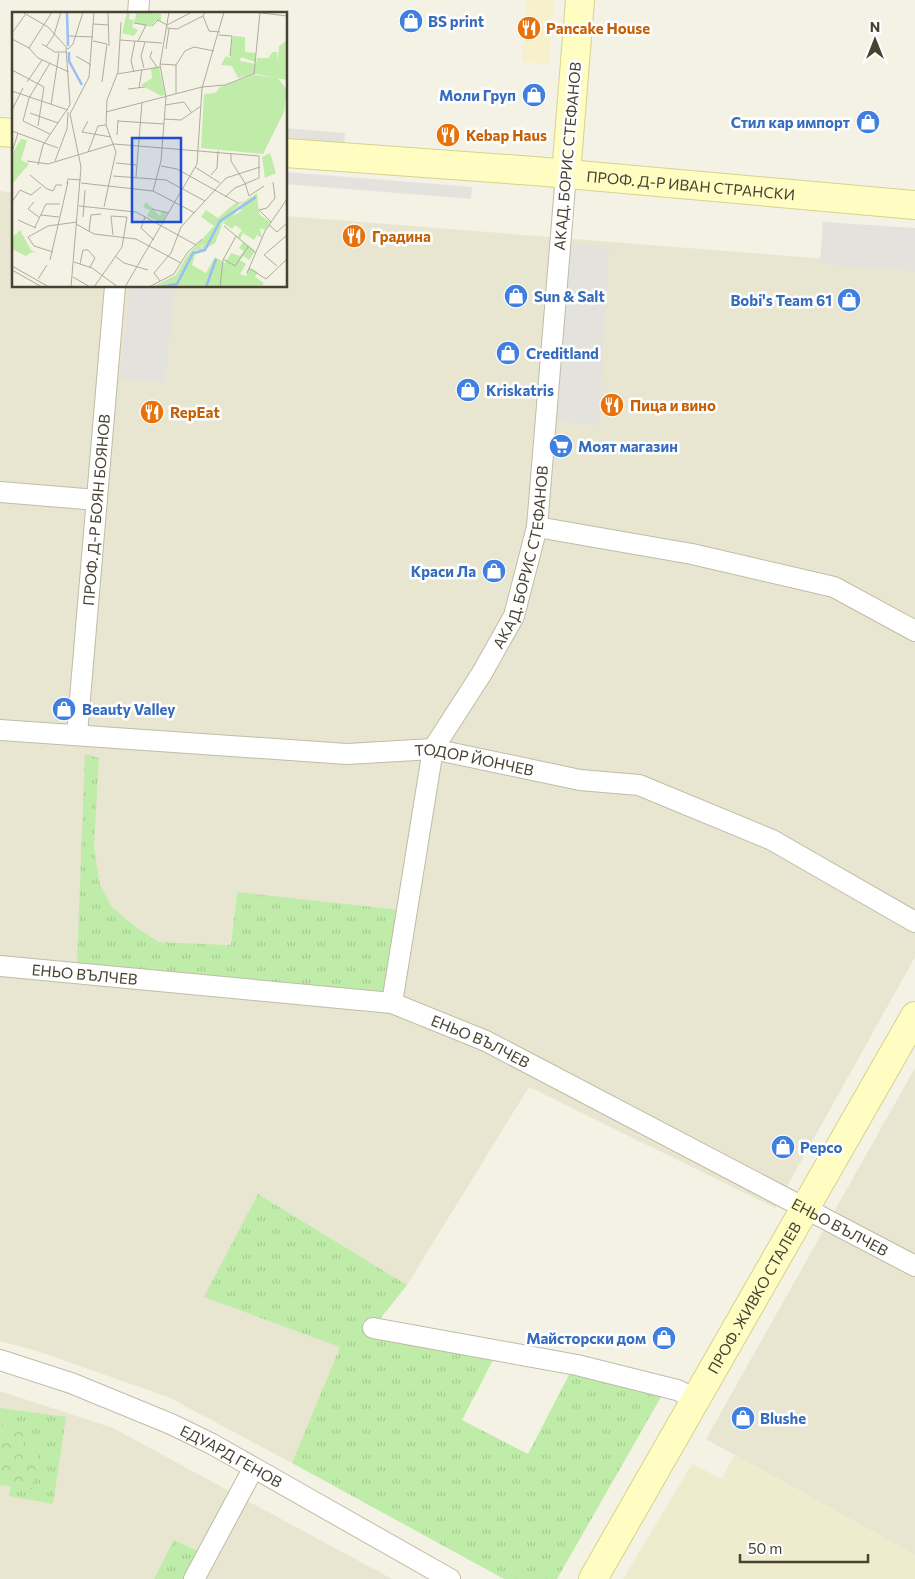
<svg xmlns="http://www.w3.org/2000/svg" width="915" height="1579" viewBox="0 0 915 1579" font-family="Commissioner,sans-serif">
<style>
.residential{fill:#e8e6d1;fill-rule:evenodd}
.commercial{fill:#f8efcc}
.education{fill:#eeeccc}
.grass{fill:url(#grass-tufts)}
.park{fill:url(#park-crowns)}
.parking{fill:#e4e2dd}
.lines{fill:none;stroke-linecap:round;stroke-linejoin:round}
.street-casing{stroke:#c0bca5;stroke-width:22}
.secondary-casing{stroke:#d7d38f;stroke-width:30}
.street{stroke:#fff;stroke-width:20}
.secondary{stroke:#fffdc2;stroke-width:28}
.labels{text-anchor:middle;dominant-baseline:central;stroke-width:5;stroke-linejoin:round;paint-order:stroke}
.shop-label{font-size:15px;font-weight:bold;fill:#366cbe;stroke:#fff;text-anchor:start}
.food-label{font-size:15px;font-weight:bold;fill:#c56008;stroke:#fff;text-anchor:start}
.street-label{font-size:15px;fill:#464333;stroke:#fff}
.inset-river{fill:none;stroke:#9abdf7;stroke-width:2.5}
.inset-road{fill:none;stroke:#aeac9d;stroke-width:1}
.view{fill:#1d4ed8;fill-opacity:0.15;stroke:#1d4ed8;stroke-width:2.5}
.inset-edge{fill:none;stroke:#464333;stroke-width:2.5}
</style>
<defs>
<pattern id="grass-tufts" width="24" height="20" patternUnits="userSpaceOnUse" patternTransform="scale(1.25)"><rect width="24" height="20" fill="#bfeca8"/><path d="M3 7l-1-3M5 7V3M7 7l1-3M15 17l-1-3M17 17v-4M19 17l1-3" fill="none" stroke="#a6cc91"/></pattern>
<pattern id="park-crowns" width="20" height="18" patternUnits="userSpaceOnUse" patternTransform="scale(1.25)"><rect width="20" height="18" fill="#bfeca8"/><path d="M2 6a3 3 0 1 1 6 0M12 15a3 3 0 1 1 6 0" fill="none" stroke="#a6cc91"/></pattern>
</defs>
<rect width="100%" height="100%" fill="#f4f2e4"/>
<path class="residential" d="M0 191 14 193V286H286V216L915 266V957L775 1208 529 1087 407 1285 258 1194 340 1347 292 1463 168 1397 37 1351 0 1341ZM99 758 94 847 100 884 112 907 137 928 159 942 231 945 237 892 386 992 77 963Z
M915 1068V1555L706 1439Z
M0 1391 113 1428 392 1579H0Z"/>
<path class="commercial" d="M527 0H554L549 64 522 62Z"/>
<path class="education" d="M734 1455 915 1555V1579H623L692 1464 722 1479Z"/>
<path class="grass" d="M85 754 99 758 94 847 100 884 112 907 137 928 159 942 231 945 237 892 400 910 386 992 77 963Z
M258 1194 407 1285 373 1328 493 1360 462 1420 528 1454 571 1371 661 1397 557 1579H504L292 1463 340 1347 204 1297Z
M0 1408 66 1417 53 1504 9 1496 11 1486 32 1489 33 1451 22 1449 25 1427 0 1423Z
M174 1540 200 1552 187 1579H154Z"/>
<path class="park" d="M0 1423 25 1427 22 1449 33 1451 38 1455 32 1489 0 1485Z"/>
<path class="parking" d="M286 128 345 133 344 145 286 140Z
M286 172 472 187 471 199 286 184Z
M823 222 915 228V271L820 264Z
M569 244 609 248 599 425 553 421Z
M130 286H175L165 383 120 378Z"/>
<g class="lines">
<g class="street-casing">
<g id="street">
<path d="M138 14 139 0"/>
<path d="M0 492 97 500"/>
<path d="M537 527 692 554 834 587 915 631"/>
<path id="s1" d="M0 730 347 754 433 749 580 780 639 785 772 840 915 922"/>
<path id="s2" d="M77 734 115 286"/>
<path id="s3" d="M0 966 392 1003 486 1041 915 1266"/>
<path id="s4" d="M392 1003 433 749 482 673 514 616 537 527 566 174"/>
<path d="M373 1328 577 1365 677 1390 696 1399"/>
<path id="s5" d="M0 1360 71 1383 171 1424 212 1444 450 1579"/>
<path d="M194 1579 253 1469"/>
</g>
</g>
<g class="secondary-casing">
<g id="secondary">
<path d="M0 132 14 133"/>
<path id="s6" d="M286 153 534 171 915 205"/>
<path d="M566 174 580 0"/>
<path id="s7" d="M593 1579 915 1016"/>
</g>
</g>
<use href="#street" class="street"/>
<use href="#secondary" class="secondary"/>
</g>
<defs>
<g id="shop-disc" transform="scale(1.25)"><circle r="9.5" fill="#3f7fe0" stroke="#fff"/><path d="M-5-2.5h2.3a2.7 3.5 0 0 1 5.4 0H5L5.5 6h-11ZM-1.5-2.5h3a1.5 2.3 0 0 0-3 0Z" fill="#fff"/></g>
<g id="restaurant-disc" transform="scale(1.25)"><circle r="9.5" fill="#e8710a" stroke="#fff"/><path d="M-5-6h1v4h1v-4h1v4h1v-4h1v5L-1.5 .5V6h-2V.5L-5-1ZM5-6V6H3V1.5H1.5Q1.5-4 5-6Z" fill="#fff"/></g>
<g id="supermarket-disc" transform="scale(1.25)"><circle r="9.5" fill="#3f7fe0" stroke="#fff"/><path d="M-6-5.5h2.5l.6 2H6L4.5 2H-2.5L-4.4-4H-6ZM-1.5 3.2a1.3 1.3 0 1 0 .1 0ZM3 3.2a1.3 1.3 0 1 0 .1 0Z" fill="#fff"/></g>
</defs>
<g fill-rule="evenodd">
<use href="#shop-disc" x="411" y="21"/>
<use href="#restaurant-disc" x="529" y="28"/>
<use href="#shop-disc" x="534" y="95"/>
<use href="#shop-disc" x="868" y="122"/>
<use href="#restaurant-disc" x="448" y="135"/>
<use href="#restaurant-disc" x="354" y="236"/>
<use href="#shop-disc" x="516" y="296"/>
<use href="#shop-disc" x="849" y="300"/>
<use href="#shop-disc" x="508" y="353"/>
<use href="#shop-disc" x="468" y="390"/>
<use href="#restaurant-disc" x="612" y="405"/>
<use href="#restaurant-disc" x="152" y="412"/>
<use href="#supermarket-disc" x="561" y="446"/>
<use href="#shop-disc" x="494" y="571"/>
<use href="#shop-disc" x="64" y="709"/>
<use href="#shop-disc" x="783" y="1147"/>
<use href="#shop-disc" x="664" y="1338"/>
<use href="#shop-disc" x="743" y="1418"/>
</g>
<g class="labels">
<g class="shop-label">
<text x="428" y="21">BS print</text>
<text x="516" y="95" text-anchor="end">Моли Груп</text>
<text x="850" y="122" text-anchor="end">Стил кар импорт</text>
<text x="534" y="296">Sun &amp; Salt</text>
<text x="832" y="300" text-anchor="end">Bobi's Team 61</text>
<text x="526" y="353">Creditland</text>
<text x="486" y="390">Kriskatris</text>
<text x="578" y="446">Моят магазин</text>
<text x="476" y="571" text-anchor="end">Краси Ла</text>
<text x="82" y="709">Beauty Valley</text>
<text x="800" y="1147">Pepco</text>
<text x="646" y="1338" text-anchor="end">Майсторски дом</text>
<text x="760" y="1418">Blushe</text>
</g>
<g class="food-label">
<text x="546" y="28">Pancake House</text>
<text x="466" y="135">Kebap Haus</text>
<text x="372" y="236">Градина</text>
<text x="630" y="405">Пица и вино</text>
<text x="170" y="412">RepEat</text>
</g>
<g class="street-label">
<text transform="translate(567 156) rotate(-85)">АКАД. БОРИС СТЕФАНОВ</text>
<text stroke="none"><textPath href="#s6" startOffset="406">ПРОФ. Д-Р ИВАН СТРАНСКИ</textPath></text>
<text stroke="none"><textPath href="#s2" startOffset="225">ПРОФ. Д-Р БОЯН БОЯНОВ</textPath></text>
<text stroke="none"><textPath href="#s4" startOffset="472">АКАД. БОРИС СТЕФАНОВ</textPath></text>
<text stroke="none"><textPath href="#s1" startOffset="476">ТОДОР ЙОНЧЕВ</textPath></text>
<text stroke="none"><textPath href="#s3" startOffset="85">ЕНЬО ВЪЛЧЕВ</textPath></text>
<text stroke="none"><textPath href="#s3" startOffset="490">ЕНЬО ВЪЛЧЕВ</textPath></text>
<text stroke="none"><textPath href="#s3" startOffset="895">ЕНЬО ВЪЛЧЕВ</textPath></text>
<text stroke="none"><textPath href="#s7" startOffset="324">ПРОФ. ЖИВКО СТАЛЕВ</textPath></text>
<text stroke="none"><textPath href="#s5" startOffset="251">ЕДУАРД ГЕНОВ</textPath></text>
</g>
</g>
<g transform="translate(12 12)">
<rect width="275" height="275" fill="#f4f2e4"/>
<path d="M115 0H118L117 7 122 8 120 15 126 18 122 24 110 21ZM9 127 15 128 9 148 17 152 0 172V142ZM258 141 264 161 253 166 250 145ZM245 181 247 202 258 210 253 218 248 216 250 226 245 223 242 228 231 221 228 227 243 239 237 248 231 244 228 248 234 252 228 262 234 264 237 256 246 260 243 265 252 271 249 275H164L182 243 193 239 205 216 230 198 236 191 234 188ZM211 211 220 217 223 213 230 218 225 225 231 230 227 236 232 239 228 244 219 241 213 251 203 245 194 261 180 253 183 243 203 231ZM231 189 216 204 208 207 189 234 190 238H183L164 268H154L164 263 175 244 202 214 189 205 194 198 206 206 222 192ZM134 190 148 204 150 199 155 201 150 211 135 204 138 198 131 195ZM8 218 19 238 26 242 20 240 14 244 0 237V226Z" fill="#bfeca8" fill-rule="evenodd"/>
<path d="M221 24 233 25V40L244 41 243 50 229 45 228 49 244 52 245 46H256L261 40H265L266 49 275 52V68L245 62 226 66 220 54 209 53 214 44 218 46ZM234 188 236 193 233 197 226 198 218 208 210 211 193 239 182 243 168 272 164 275 157 272 140 275 154 268H164L179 240 190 238 191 229 208 207 216 204Z" fill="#bfeca8"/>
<path d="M125 0 149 2V9H143L139 15 122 11ZM147 55 153 83 149 84 129 73 140 66 139 56Z" fill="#bfeca8"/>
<path d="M275 28V52H271L266 48 267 34ZM243 63 266 66 275 78 272 100 251 142 189 136 192 82 203 81 208 75Z" fill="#bfeca8"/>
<path class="inset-river" d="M55 0 56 34M57 40V49L70 73M147 275 165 272 181 241 193 238 208 209 244 185M194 275 204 247"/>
<path class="inset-road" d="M10 0 36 15 56 37 61 32 71 0M96 0 97 34M242 0 275 4M191 4 197 19 208 20M122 11 134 13 126 29M81 12 97 13M155 13 180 0M140 14 146 8 155 13M155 16 165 17 191 4 193 0M0 21 13 3M207 23 220 24 218 44M57 24 81 25M0 27 17 36 26 46 57 60M108 28 150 31M81 29 95 32 90 70M30 32 43 40H55M34 35 42 23 49 0M17 36 40 0M154 37 157 17M140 39 138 45 145 55M64 44 79 53M38 51 17 86 11 109 38 122M148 52 164 53M0 54V58L32 75 26 114M132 56 129 44 133 30M122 60 119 49 123 29M105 62 148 55M15 70 30 48M127 76 130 57M116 77 133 75M0 79 56 98M164 81V53L173 39 182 35 202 39M39 93 47 41M153 93 172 90 179 100M0 98 11 76M94 100 190 75 213 73 242 62 248 0M18 101 46 111M152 107 169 108 189 94M76 109 70 120 99 125M106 109 152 112M0 119 46 136M105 123 106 108M0 140 6 121M76 140 86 114 94 113M219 141V149L233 171 237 184 252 174M15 149 36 152 102 132 247 144V166L223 176 213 185M43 149 55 117 56 100M104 151 125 153M26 153 31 133 58 93 54 36M149 154 165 157 226 191M183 155 208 171M18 163 35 177 41 179 44 173H50M199 163 205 156 206 139M101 164 154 168 193 189M124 165 130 90M69 171 141 179 183 201M55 172 56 167 69 168M96 176 104 140 94 113 95 88 106 60 109 10M141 179 149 149 154 85 148 53 157 0M0 190 8 178 19 183 29 175M22 190 16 197 28 206M67 194 124 200 184 233M92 195 96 176M140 197 157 201M29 203 47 205M71 205 73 178M133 205 129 216 142 228M6 208 24 216M259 210 247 198 255 196 263 186 261 170M64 212 82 222 124 227 169 251M257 213 265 220 275 211M23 215 34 192H48M77 219 79 203 89 202M224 224 244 241M41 240 22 234 16 225 36 214 65 210M103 244 112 251 136 258M211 247 223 254 236 235M38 248 56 170M62 250 80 256 106 275M68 252 71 238H76L83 246 78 255M0 254 37 275M265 254 252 243 275 223M237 256 254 267 275 247M0 258 30 275M235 261 253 219 275 187M61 265 78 275M26 267 35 253M148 269 142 261 159 241 169 215 214 166 248 155M59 275 69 155 58 102 77 65 82 0M82 275 110 235 115 205 99 204 101 223M113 275 185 152 190 76 212 0M137 275 162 262 175 241 190 227M208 275 211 248 224 224 212 214"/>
<path class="view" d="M120 126H169V210H120Z"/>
<rect width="275" height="275" class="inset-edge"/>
</g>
<g transform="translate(875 40)" stroke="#ffffff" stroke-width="4" paint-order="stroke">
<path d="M0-4L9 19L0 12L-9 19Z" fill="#464333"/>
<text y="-8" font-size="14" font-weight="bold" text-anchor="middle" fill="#464333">N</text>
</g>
<path d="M740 1554v8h128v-8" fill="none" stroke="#464333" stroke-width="2.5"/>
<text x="748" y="1554" font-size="15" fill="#464333" stroke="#ffffff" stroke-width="4" paint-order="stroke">50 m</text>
</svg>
